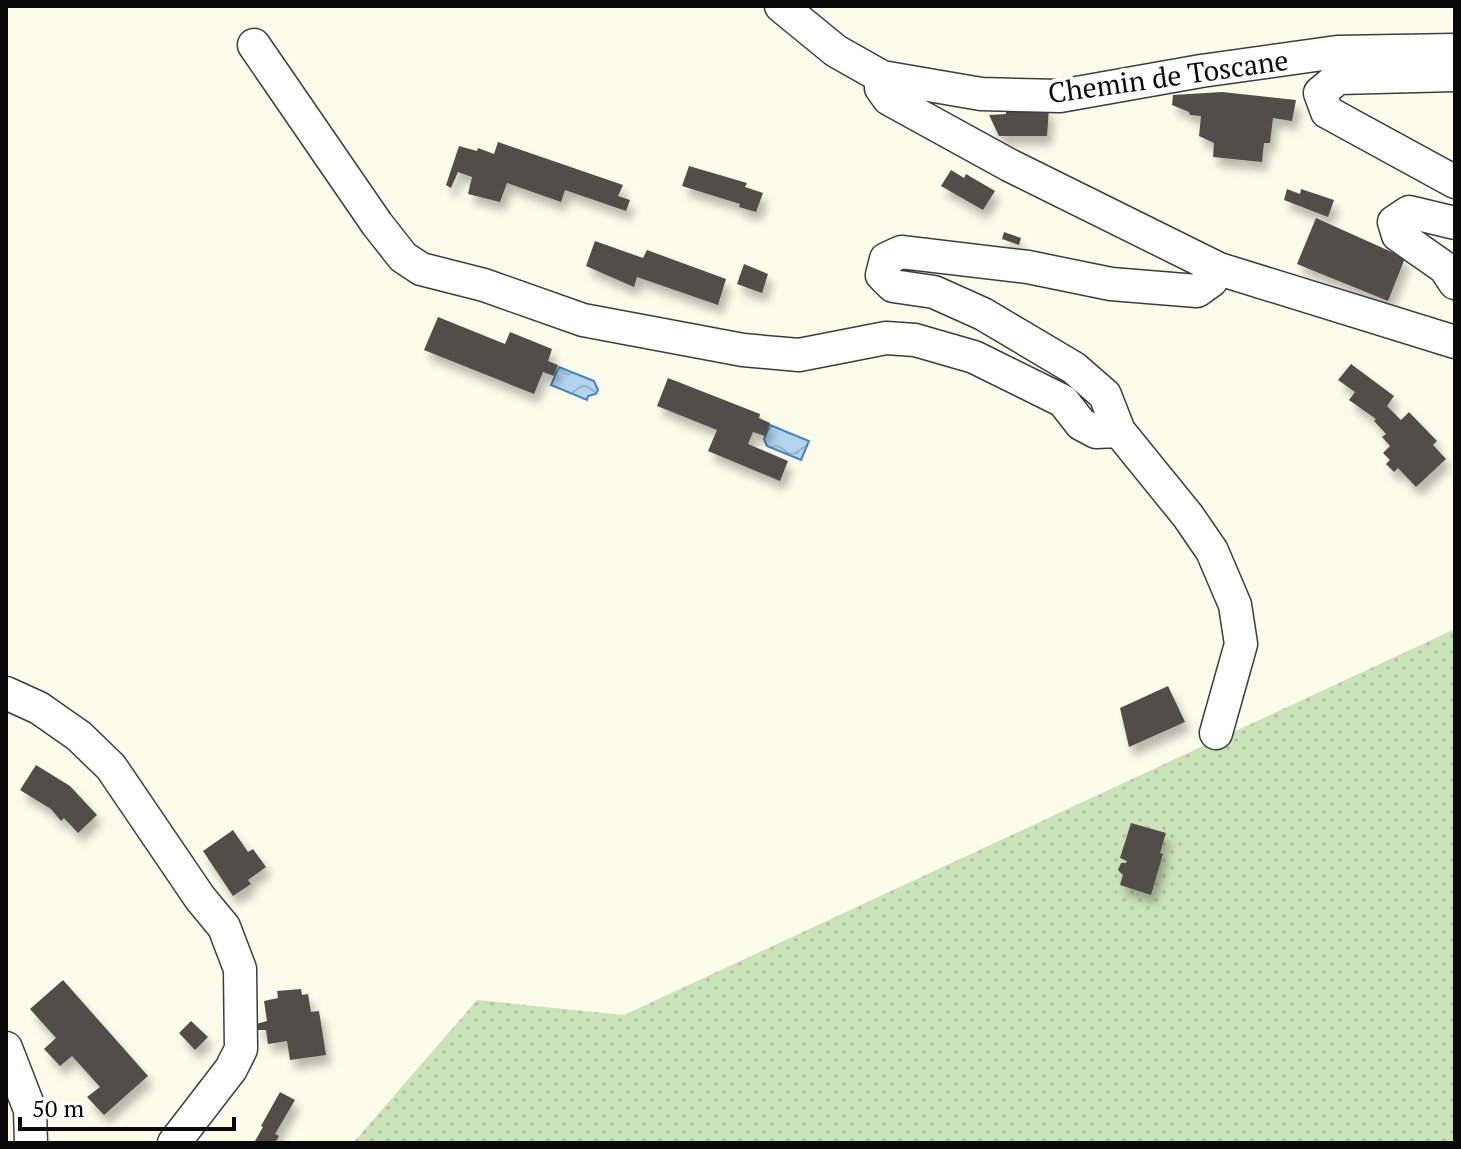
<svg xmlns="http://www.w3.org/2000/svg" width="1461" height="1149" viewBox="0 0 1461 1149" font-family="'PT Serif',serif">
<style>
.grass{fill:url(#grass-dots)}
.water{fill:url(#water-waves);stroke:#4383be;stroke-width:2}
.building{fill:#524d48;filter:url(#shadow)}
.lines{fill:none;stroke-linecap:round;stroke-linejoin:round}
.minor-casing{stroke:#3d3d3d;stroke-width:35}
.minor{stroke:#fff;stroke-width:32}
.labels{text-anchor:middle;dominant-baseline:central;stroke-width:8;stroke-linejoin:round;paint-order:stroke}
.street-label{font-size:28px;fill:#0a0a0a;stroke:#fff}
</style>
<defs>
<pattern id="grass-dots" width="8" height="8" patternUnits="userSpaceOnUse" patternTransform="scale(2)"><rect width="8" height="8" fill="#cbe3b8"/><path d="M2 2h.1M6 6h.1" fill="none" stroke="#adc19d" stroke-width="1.8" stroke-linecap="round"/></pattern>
<pattern id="water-waves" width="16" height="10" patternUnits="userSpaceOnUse" patternTransform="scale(2)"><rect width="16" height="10" fill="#b4d4ef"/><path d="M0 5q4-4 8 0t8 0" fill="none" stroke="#99b5cc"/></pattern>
<filter id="shadow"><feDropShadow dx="5" dy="9" stdDeviation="4" flood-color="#0004"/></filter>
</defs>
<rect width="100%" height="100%" fill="#fdfbea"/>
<path class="grass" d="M1455 629V1143H353L477 1000 624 1015Z"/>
<path class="water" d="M559 367 594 381 598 390 596 394 588 396 587 400 551 385Z
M770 425 809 441 801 460 767 446 764 439Z"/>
<path class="building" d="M1222 92 1296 100 1292 121 1273 118 1270 143H1264L1262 162 1213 157 1214 143 1199 136 1201 116 1190 115 1189 112 1172 105 1173 95Z
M1006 108H1049L1047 136H999L989 115 1006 114Z
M498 142 623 185 618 196 630 200 626 211 565 190 561 202 507 183 500 202 468 194 472 177 458 172 451 188 446 185 459 146 477 151 478 148 494 154Z
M689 166 747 183 745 187 763 193 756 212 739 207 740 204 682 186Z
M951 170 964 178 966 174 995 191 983 210 941 186Z
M1287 189 1300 194 1301 189 1334 200 1328 217 1284 200Z
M1316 218 1405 258 1388 301 1297 264Z
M1004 232 1021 238 1019 245 1002 239Z
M595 241 643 258 647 250 726 279 718 305 637 277 634 287 586 266Z
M744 264 768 274 762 293 737 284Z
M438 317 505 344 510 332 552 349 548 361 558 365 554 376 543 372 534 394 424 350Z
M1351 364 1394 396 1387 406 1401 420 1409 412 1437 441 1433 445 1446 459 1416 487 1398 468 1394 472 1386 464 1390 460 1383 453 1390 446 1382 437 1386 434 1374 421 1376 419 1349 400 1355 392 1338 380Z
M668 378 760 414 759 418 770 423 765 436 753 432 748 444 788 461 780 481 708 451 717 430 657 406Z
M1168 686 1185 722 1129 747 1120 708Z
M36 765 70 786 97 815 78 833 64 818 61 821 51 809 20 790Z
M1131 823 1166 833 1160 853 1163 854 1151 895 1120 885 1123 875 1118 870 1121 863H1126L1127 861 1120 858Z
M233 830 248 852 253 849 266 867 248 880 251 884 233 896 203 851Z
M63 980 148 1076 104 1115 87 1097 100 1087 72 1056 60 1066 44 1049 56 1038 30 1009Z
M301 989 302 995 308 994 311 1012 319 1011 326 1055 290 1060 287 1041 268 1044 266 1030H258L256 1024 267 1021 264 1001 278 998 277 991Z
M191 1021 208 1037 195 1050 179 1033Z
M280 1092 295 1100 275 1134 279 1136 275 1143H258L255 1141 263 1127 261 1126Z"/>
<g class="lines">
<g class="minor-casing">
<path id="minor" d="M781 6 836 51 882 77 981 94 1060 96 1201 71 1337 52 1455 50
M254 45 377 224 403 257 421 269 484 285 583 320 743 350 799 355 886 338 915 340 974 357 1063 401 1081 424 1096 432 1119 431
M1455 75 1338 78 1320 93 1327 112 1455 182
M882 77 881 88 889 99 1009 165 1219 269 1455 342
M1455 223 1409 212 1394 222 1398 235 1445 268 1455 283
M6 693 39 708 79 736 111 767 200 898 224 927 240 969 241 1049 231 1069 174 1143
M1216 733 1241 644 1235 605 1212 551 1188 516 1119 431 1105 395 1074 368 983 314 934 292 893 286 882 275 886 259 901 252 1028 267 1111 284 1197 291 1211 281 1219 269
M6 1048 30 1110 31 1143"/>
</g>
<use href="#minor" class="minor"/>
</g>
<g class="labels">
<g class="street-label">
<text transform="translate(1168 76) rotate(-8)">Chemin de Toscane</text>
</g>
</g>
<rect width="1461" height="1149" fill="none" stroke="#0a0a0a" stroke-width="16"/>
<path d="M20 1117v12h214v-12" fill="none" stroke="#0a0a0a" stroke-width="4"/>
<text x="32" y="1117" font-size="24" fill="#0a0a0a" stroke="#ffffff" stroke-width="6" paint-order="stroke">50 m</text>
</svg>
